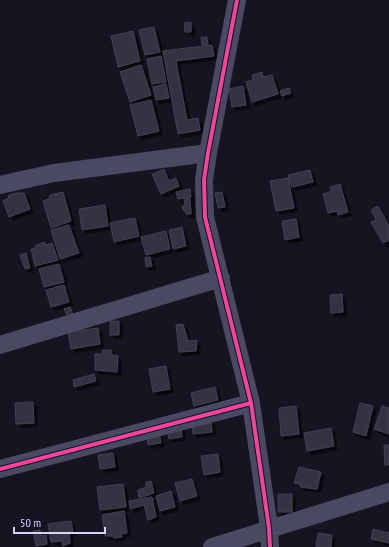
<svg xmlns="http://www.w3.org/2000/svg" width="389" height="547" viewBox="0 0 389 547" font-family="'PT Sans Narrow',sans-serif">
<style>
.building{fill:#343243;stroke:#433f54;filter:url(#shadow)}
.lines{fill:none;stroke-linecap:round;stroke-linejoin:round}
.minor{stroke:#4a4962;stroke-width:18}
.cycleway-casing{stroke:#130f26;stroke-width:6}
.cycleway{stroke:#ed469a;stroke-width:4}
</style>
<defs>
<filter id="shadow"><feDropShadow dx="3.5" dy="3.5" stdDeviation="0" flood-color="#0009"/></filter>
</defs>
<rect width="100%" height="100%" fill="#161421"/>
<path class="building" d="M191 22V32H185L184 23Z
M154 27 160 52 145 55 139 30Z
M133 31 140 61 118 67 111 36Z
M201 37H207L208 44 202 45Z
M212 45 214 56 176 61 187 120 198 118 200 130 178 134 163 51Z
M161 56 166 82 152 84 147 59Z
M141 65 151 95 130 102 120 72Z
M262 72 263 77 272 75 278 94 252 102 246 82 253 80 252 75Z
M166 84 169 98 156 100 153 87Z
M243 86 246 105 232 107 229 89Z
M289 88 291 93 282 96 280 91Z
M151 100 159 131 138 136 130 105Z
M164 169 169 181 176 178 179 186 161 194 152 174Z
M310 170 313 182 292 187 288 175Z
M288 178 294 208 276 211 270 181Z
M340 184 348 212 338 215 337 211 328 213 323 194 332 191 330 187Z
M190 189 191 197 178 199 176 192Z
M63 192 71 221 51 228 43 201 49 199 50 195Z
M222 192 225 207 218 208 215 193Z
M16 193H24L30 209 9 217 3 201 8 198 9 195Z
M184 198H190L191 214H186L185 210H183L182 206H185Z
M105 205 108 226 82 230 79 209Z
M378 206 389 226V240L383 243 371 222 376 220 371 210Z
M135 218 139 236 114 242 110 223Z
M296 219 299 237 285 240 282 221Z
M69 225 79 253 60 259 51 230Z
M182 227 186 246 173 249 169 230Z
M166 231 170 249 146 255 141 237Z
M44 242 46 245 52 243 58 260 35 266 31 249 36 248 35 246Z
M26 253 30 268 25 269 20 255Z
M150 257 152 266 146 267 145 258Z
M59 264 64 282 44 287 39 269Z
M64 285 69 302 51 307 46 290Z
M342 294 343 312 331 313 330 295Z
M70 307 73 314 67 316 64 309Z
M110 321H119V335H110Z
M183 324 188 341 197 340 196 351 179 352 176 325Z
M98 328 100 344 71 349 68 332Z
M103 350H111L112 355 118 356 117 372 95 370V354H102Z
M166 366 170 389 153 392 149 369Z
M94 374 96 381 74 387 73 380Z
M215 387 218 400 194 406 191 393Z
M33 402 34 423 16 424 15 403Z
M360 403 373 406 366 436 353 432Z
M296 406 299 434 281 436 279 408Z
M382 406 389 408V434L374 429Z
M211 421 212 432 193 434 192 423Z
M181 427 182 437 169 439 167 429Z
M331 428 334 446 307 451 304 433Z
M159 433 161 443 148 445 146 436Z
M384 445H389V465H385Z
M113 453 115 467 100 469 98 455Z
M218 454 220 472 204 475 201 456Z
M299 467 321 472 317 489 300 487V484L294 483Z
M192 479 197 496 180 501 175 483Z
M151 481 154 493 139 498 138 490 146 487V482Z
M123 484 126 507 100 510 97 487Z
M171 491 175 507 160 511 156 496Z
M278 494H292V512H278Z
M152 497 156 517 148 520 144 505 130 509 129 501Z
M124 511 127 533 121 534 122 537 114 538 112 536H105L102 515Z
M71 521 73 532 69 533 70 543 63 546 62 541 51 542 48 524Z
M373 529 389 533V543L371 539Z
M40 530 42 536 46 535 47 544 36 546 33 531Z
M318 533 332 535 331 547H316Z"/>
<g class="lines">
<path class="minor" d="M237 0 208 153 204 180 205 217 251 403 269 528 270 547
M0 185 54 173 208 153
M0 345 221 278
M0 469 251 403
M212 547 389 492"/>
<g class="cycleway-casing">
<path id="cycleway" d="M237 0 208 153 204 180 205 217 251 403 269 528 270 547
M0 469 251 403"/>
</g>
<use href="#cycleway" class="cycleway"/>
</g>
<path d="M14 527v6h91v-6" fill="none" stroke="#d9d4ff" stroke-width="2"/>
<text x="20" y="527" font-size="12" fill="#d9d4ff" stroke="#130f26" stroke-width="3" paint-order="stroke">50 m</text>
</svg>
